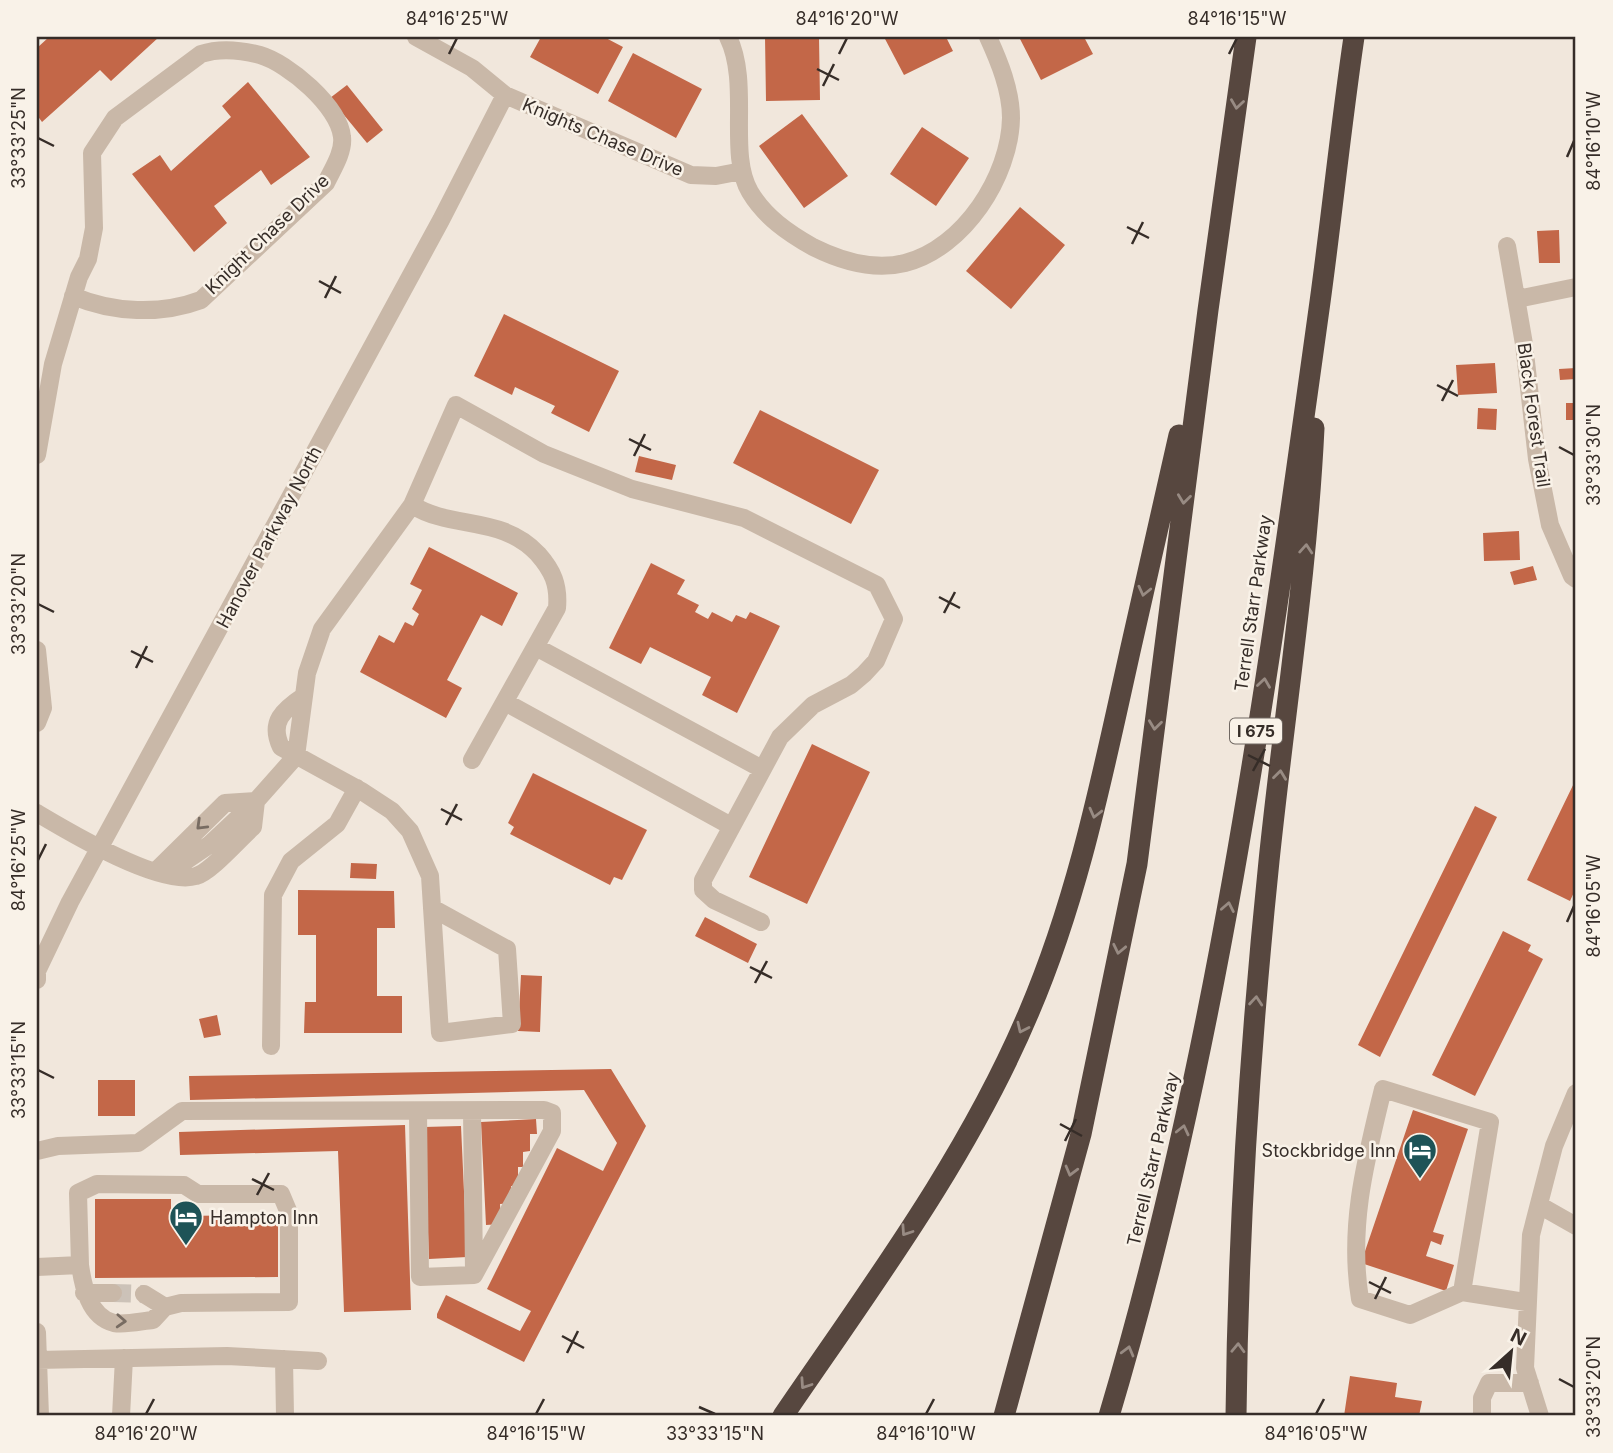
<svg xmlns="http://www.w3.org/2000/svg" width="1613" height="1453" viewBox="0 0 1613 1453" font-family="Inter,sans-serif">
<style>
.building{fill:#c36748}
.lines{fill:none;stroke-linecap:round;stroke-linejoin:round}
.minor-tunnel{stroke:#ccc2b8;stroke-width:18;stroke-dasharray:18 9;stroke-linecap:butt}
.minor{stroke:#c9b8a8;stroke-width:18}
.highway{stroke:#57473f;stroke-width:21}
.oneway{stroke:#988b83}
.oneway2{stroke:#786c62}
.ticks{fill:none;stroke:#362d28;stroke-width:2.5}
.labels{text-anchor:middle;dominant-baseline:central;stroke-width:5;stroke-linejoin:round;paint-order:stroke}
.shield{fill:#f9f2e8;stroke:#706862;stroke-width:2}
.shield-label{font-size:16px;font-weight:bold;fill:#362d28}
.street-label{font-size:18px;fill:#362d28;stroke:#f9f2e8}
.poi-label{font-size:18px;fill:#362d28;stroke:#f9f2e8;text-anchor:end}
.neatline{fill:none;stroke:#362d28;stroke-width:2.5}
.ticks-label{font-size:18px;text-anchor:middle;fill:#362d28}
</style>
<rect width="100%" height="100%" fill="#f1e7dc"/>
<path class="building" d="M49 37H159L111 81 100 70 42 122 37 115V48Z
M541 37H604L623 47 598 94 530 57Z
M765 37H819L820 100 766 101Z
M884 37H946L953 51 904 75Z
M1019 37H1084L1093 54 1041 80Z
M633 53 702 89 676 138 608 101Z
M248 82 310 157 271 185 261 170 214 206 227 223 194 252 132 174 160 155 171 171 231 117 222 106Z
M347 85 383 130 367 143 330 98Z
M802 114 848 176 804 208 759 146Z
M922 127 969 158 936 206 890 174Z
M1020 207 1065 245 1011 309 966 271Z
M1559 230 1560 263H1539L1537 231Z
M504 314 619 371 589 432 551 413 555 406 515 387 512 395 474 376Z
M1495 363 1497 393 1458 395 1456 365Z
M1576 368V379L1560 380 1559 369Z
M1566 403H1576V420H1566Z
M1478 408 1497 409 1496 430 1477 429Z
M760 410 879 470 851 524 733 463Z
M639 456 676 465 672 480 635 472Z
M1519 531 1520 560 1484 561 1483 533Z
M429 547 518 593 502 626 481 615 447 680 462 688 446 718 360 672 379 635 394 643 405 622 413 626 419 614 412 609 422 590 410 584Z
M651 563 685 580 677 594 699 605 695 612 708 619 712 612 732 622 736 615 746 619 750 612 780 626 737 713 702 695 711 677 650 647 641 664 609 648Z
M1533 566 1537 580 1514 585 1510 572Z
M812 744 870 772 807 904 749 877Z
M533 773 647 830 622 880 614 877 610 885 510 834 514 827 508 823Z
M1576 779V888L1570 901 1527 880Z
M1475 806 1497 817 1380 1057 1358 1045Z
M351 863 377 864 376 879 350 878Z
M298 890 394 891 395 928H377V996H402V1033H304L305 1002H316V935H298Z
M705 917 757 944 748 963 695 936Z
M1503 931 1531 945 1528 951 1543 959 1475 1096 1432 1075Z
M521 975 542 976 540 1032 518 1031Z
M217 1015 221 1035 204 1038 199 1019Z
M611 1069 646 1126 524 1362 437 1318V1314L446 1295 520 1331 531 1311 487 1289 557 1148 603 1171 617 1143 584 1090 190 1100 189 1076Z
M98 1080H135V1116H98Z
M1413 1110 1468 1129 1433 1232 1444 1235 1441 1245 1431 1241 1426 1256 1454 1265 1446 1291 1361 1263Z
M536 1119 537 1134H530V1151L523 1152V1167H518V1186H511L512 1203 500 1204 501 1224 486 1225 481 1122Z
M405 1125 411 1310 344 1312 338 1151 180 1155 179 1132Z
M461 1126 467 1257 429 1259 424 1127Z
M95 1199H171V1216L278 1215V1277L95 1278Z
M1350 1376 1397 1383 1395 1397 1422 1401 1419 1416H1344Z"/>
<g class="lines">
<path class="minor-tunnel" d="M113 1293 144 1294"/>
<path class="minor" d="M416 37 472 68 505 95 691 175 716 176 742 171
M728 37C751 84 727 153 750 192 765 217 788 233 813 247 841 261 873 271 905 263 964 248 1010 176 1011 118 1011 90 999 61 988 37
M1507 246 1524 344 1537 459 1550 525 1572 576 1576 579
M1517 299 1576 287
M37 455 53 364 79 277 88 259 94 228 92 153 115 118 201 54C219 48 241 50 260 55 288 63 339 106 342 137 344 152 332 170 326 183L201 300C161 315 113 313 73 296
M412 505C452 530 502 515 538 554 553 571 559 585 557 608L472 760
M536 647 762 769
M37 650 43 708 37 723
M304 696C283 710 269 722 281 747L363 792 392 811 410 831 430 876 440 1033 512 1024 507 949 432 908
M505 702 731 826
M37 813C69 832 160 887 196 876 211 872 240 838 253 827L256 801
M156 871 175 868 209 845 256 801 296 756 307 673 322 629 412 505 456 405 544 454 632 489 744 518 877 585 894 619 876 661 864 674 851 685 813 705 780 737 703 880V890L714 900 761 922
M156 871 225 803 256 801
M37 980V971L70 902 441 220 505 95
M271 1046 273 895 291 861 337 824 357 788
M472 1111 474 1271
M37 1151 58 1146 138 1143 182 1111 544 1110 552 1113V1131L474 1275 420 1277 418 1112
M1539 1205 1576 1226
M37 1267 80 1265C83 1286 89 1317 114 1323 126 1325 142 1321 153 1320L165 1307 181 1303 289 1302V1213L281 1194H198L184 1185 97 1184 78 1193 80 1265
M1462 1292 1490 1122 1383 1089C1366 1159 1348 1226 1360 1299L1410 1315 1462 1292 1526 1302
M84 1293H113
M144 1294 165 1307
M37 1332 40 1416
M284 1359 285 1416
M37 1360 227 1356 318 1361
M121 1416 124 1358
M1482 1416V1398L1489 1383H1530
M1540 1416 1525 1368 1531 1235 1554 1146 1576 1093"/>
<path class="highway" d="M783 1416C871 1287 968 1157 1029 1012 1073 909 1097 801 1121 692 1140 606 1160 520 1179 435
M1004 1416 1081 1134 1137 864 1208 310 1246 37
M1109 1416C1217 1054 1268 676 1320 302 1332 214 1341 125 1354 37
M1236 1416C1238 1231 1250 1045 1269 861 1284 716 1307 573 1314 428"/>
</g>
<defs><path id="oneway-chevron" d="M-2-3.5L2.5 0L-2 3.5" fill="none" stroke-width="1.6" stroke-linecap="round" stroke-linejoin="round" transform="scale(1.75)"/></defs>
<g class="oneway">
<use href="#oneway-chevron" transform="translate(1237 104) rotate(98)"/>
<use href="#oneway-chevron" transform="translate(1184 499) rotate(97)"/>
<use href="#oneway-chevron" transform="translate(1306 549) rotate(-86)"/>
<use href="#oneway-chevron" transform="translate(1144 591) rotate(103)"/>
<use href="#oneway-chevron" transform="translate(1264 683) rotate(-82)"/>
<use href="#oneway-chevron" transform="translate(1155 725) rotate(97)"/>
<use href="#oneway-chevron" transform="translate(1280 775) rotate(-83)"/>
<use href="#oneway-chevron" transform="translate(1095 813) rotate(104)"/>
<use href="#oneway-chevron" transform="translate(1228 907) rotate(-79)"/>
<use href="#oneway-chevron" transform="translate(1119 949) rotate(102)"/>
<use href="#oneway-chevron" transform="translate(1256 1001) rotate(-85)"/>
<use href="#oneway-chevron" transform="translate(1022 1028) rotate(115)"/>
<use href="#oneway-chevron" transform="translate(1183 1130) rotate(-77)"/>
<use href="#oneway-chevron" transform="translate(1071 1171) rotate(105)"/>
<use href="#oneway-chevron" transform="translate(906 1231) rotate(124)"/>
<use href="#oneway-chevron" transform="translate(1238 1348) rotate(-88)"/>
<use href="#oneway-chevron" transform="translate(1128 1351) rotate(-75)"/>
<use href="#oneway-chevron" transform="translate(805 1384) rotate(124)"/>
</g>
<g class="oneway2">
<use href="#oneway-chevron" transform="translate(201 825) rotate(136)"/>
<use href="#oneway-chevron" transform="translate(121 1321) rotate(3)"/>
</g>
<path class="ticks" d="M449 54 457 38M839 54 847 38M1229 54 1237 38M817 69 839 80M823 86 834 64M38 138 54 146M1567 157 1574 141M1127 227 1149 238M1132 244 1143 222M319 281 341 293M325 298 336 276M1437 385 1458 396M1442 401 1453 380M629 439 651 450M1559 447 1574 455M634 456 645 434M939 597 960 608M38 604 54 612M944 613 955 592M131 651 153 662M136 668 147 646M1248 755 1270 766M1253 771 1265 749M441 809 462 820M446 825 457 804M38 860 46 844M1567 922 1574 906M750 967 772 978M755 983 767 961M38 1070 54 1078M1060 1124 1082 1136M1065 1141 1076 1119M252 1179 274 1190M257 1195 269 1173M1369 1282 1391 1293M1375 1299 1386 1277M562 1336 584 1348M567 1353 578 1331M1559 1379 1574 1387M699 1407 715 1414M146 1414 154 1399M536 1414 544 1399M926 1414 934 1399M1316 1414 1324 1399"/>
<defs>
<g id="hotel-pin" transform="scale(1.75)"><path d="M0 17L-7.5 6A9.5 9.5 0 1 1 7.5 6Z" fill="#1e5357" stroke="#f9f2e8"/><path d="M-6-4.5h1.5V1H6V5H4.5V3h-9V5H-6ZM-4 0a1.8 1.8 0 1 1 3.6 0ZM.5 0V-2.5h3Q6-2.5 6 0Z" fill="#fff"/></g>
</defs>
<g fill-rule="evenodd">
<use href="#hotel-pin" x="1420" y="1150"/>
<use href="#hotel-pin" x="186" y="1217"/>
</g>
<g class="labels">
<rect class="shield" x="1230" y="718.5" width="52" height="25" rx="5"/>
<g class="shield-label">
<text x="1256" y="731">I 675</text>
</g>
<g class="street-label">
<text transform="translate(603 137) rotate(23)">Knights Chase Drive</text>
<text transform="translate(267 234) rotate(-44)">Knight Chase Drive</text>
<text transform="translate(1534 415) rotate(82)">Black Forest Trail</text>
<text transform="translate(269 537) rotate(-62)">Hanover Parkway North</text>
<text transform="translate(1253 603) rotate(-82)">Terrell Starr Parkway</text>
<text transform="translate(1153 1159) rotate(-77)">Terrell Starr Parkway</text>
</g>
<g class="poi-label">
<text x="1396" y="1150">Stockbridge Inn</text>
<text x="210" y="1217" text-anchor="start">Hampton Inn</text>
</g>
</g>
<rect width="1613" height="1453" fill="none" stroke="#f9f2e8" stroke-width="77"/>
<g transform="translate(1511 1352) rotate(27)" stroke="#f9f2e8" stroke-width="5" paint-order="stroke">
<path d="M0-5L12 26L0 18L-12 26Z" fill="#362d28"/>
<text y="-10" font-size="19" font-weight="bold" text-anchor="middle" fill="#362d28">N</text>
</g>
<rect x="38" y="38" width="1536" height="1376" class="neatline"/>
<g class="ticks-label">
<text x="457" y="25">84°16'25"W</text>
<text x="847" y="25">84°16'20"W</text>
<text x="1237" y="25">84°16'15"W</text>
<text transform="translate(19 138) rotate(-90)" y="6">33°33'25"N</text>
<text transform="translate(1594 141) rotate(-90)" y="6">84°16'10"W</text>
<text transform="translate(1594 455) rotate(-90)" y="6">33°33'30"N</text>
<text transform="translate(19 604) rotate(-90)" y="6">33°33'20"N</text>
<text transform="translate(19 860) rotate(-90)" y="6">84°16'25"W</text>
<text transform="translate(1594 906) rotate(-90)" y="6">84°16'05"W</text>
<text transform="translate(19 1070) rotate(-90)" y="6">33°33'15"N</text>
<text transform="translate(1594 1387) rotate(-90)" y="6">33°33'20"N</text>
<text x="146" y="1440">84°16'20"W</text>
<text x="536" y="1440">84°16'15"W</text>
<text x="715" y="1440">33°33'15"N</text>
<text x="926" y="1440">84°16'10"W</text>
<text x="1316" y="1440">84°16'05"W</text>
</g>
</svg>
